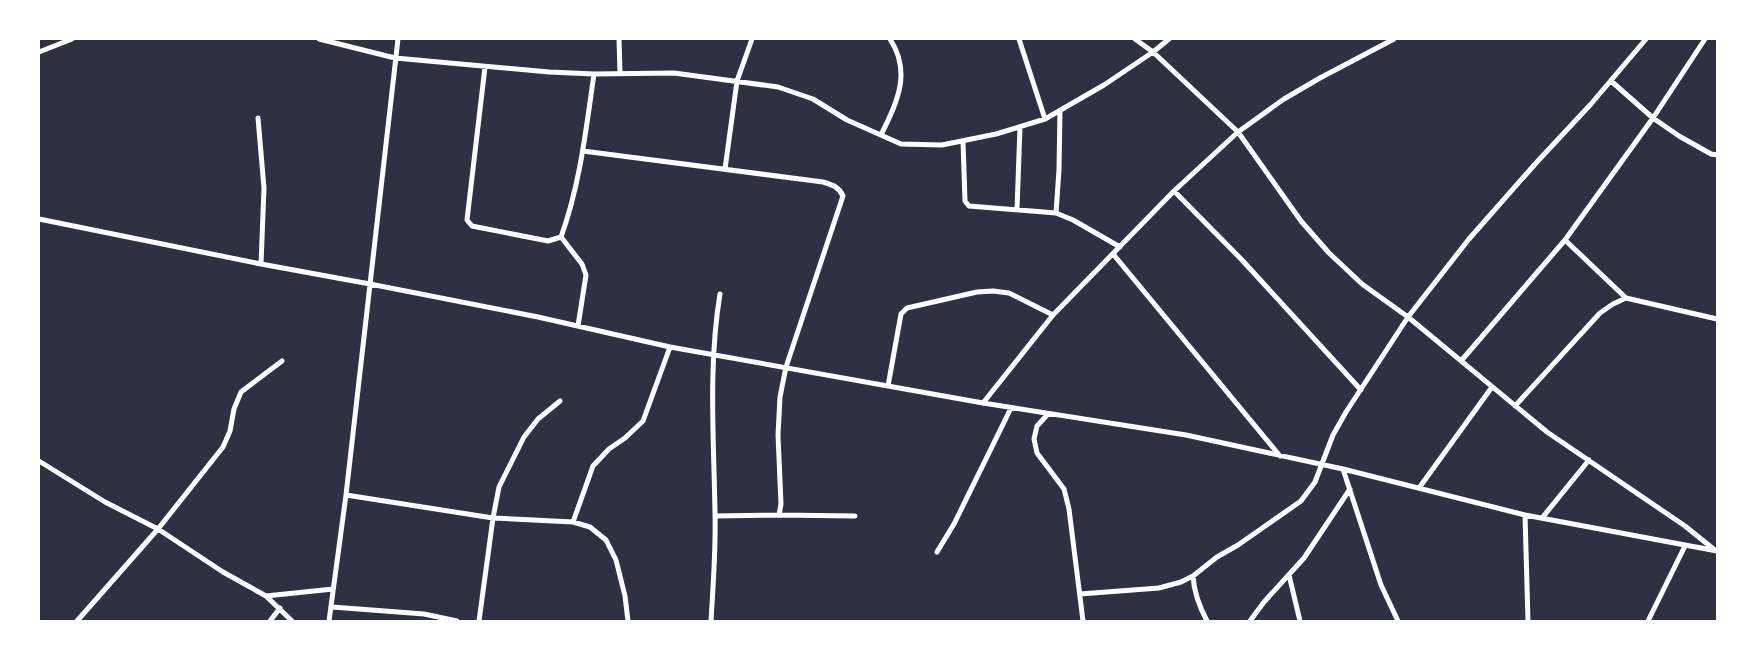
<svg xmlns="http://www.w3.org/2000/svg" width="1756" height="660" viewBox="0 0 1756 660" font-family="'Golos Text',sans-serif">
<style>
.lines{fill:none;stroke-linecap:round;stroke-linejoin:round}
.minor{stroke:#fff;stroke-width:5}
</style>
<rect width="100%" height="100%" fill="#2d3142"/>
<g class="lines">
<path class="minor" d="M319 39 395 58 549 72 594 74 674 73 778 87 813 99 847 120 901 144 942 145 996 134 1045 119 1104 85 1153 52 1169 39
M619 39 620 73
M1019 39 1045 119
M1135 39 1153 52 1238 132 1301 221 1329 253 1362 284 1408 317 1547 432 1685 526 1716 551
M39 52 72 39
M485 67 467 220 472 226 548 241 561 237
M1611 81 1653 118 1679 136 1711 154 1717 155
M258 118 264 188 261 264
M881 135C897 102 912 73 890 39
M963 141 965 201 969 206 1056 213 1073 220 1120 247
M583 151 823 182C833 185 839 187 843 196L786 367 780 397 778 435 781 504 779 515 715 516
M725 169 737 81 752 39
M1174 191 1242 260 1361 390
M1017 209 1020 127
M1056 213 1059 170 1060 110
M39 219 261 264 370 284 538 317 670 347 983 403 1186 435 1343 469 1525 515 1717 551
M561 237C580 185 586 129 594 74
M561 237 582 264 586 275 578 326
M1565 240 1626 298
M1113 254 1280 456
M1461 361 1565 240 1653 118 1705 39
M888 386 901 314 907 308 977 292 993 291 1009 293 1053 315
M983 403 1053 315 1174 191 1238 132 1284 99 1320 78 1394 39
M1515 406 1600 313 1613 304 1626 298 1717 319
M1048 414 1037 426 1034 439 1037 453 1064 489 1069 509 1083 621
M39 461 105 502 158 529 223 572 266 596 292 621
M1343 469 1381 585 1398 621
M1419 488 1492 387
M346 495 493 518 573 522 590 527 606 540 616 560 625 596 628 621
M779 515 855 516
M1525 515 1528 621
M1542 518 1589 460
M573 522 593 466 609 449 625 438 643 421 670 347
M937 552 954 524 1011 408
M1289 575 1300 621
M1193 576C1194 593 1199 606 1207 621
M1080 594 1159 588 1181 582 1193 576 1217 557 1238 545 1301 501 1315 482 1333 435 1346 412 1408 317 1469 239 1536 163 1591 104 1646 39
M266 596 333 589
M332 607 424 614 457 621
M77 621 158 529 223 447 230 431 234 409 241 392 282 361
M270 621 280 608
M329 621 346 495 398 39
M479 621 493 518 499 487 524 437 538 419 560 401
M711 621C713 586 716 550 715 514 714 441 708 366 720 294
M1250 621 1264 602 1304 558 1350 489
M1648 621 1685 546"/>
</g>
<rect width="1756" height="660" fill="none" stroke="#ffffff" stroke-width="80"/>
</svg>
